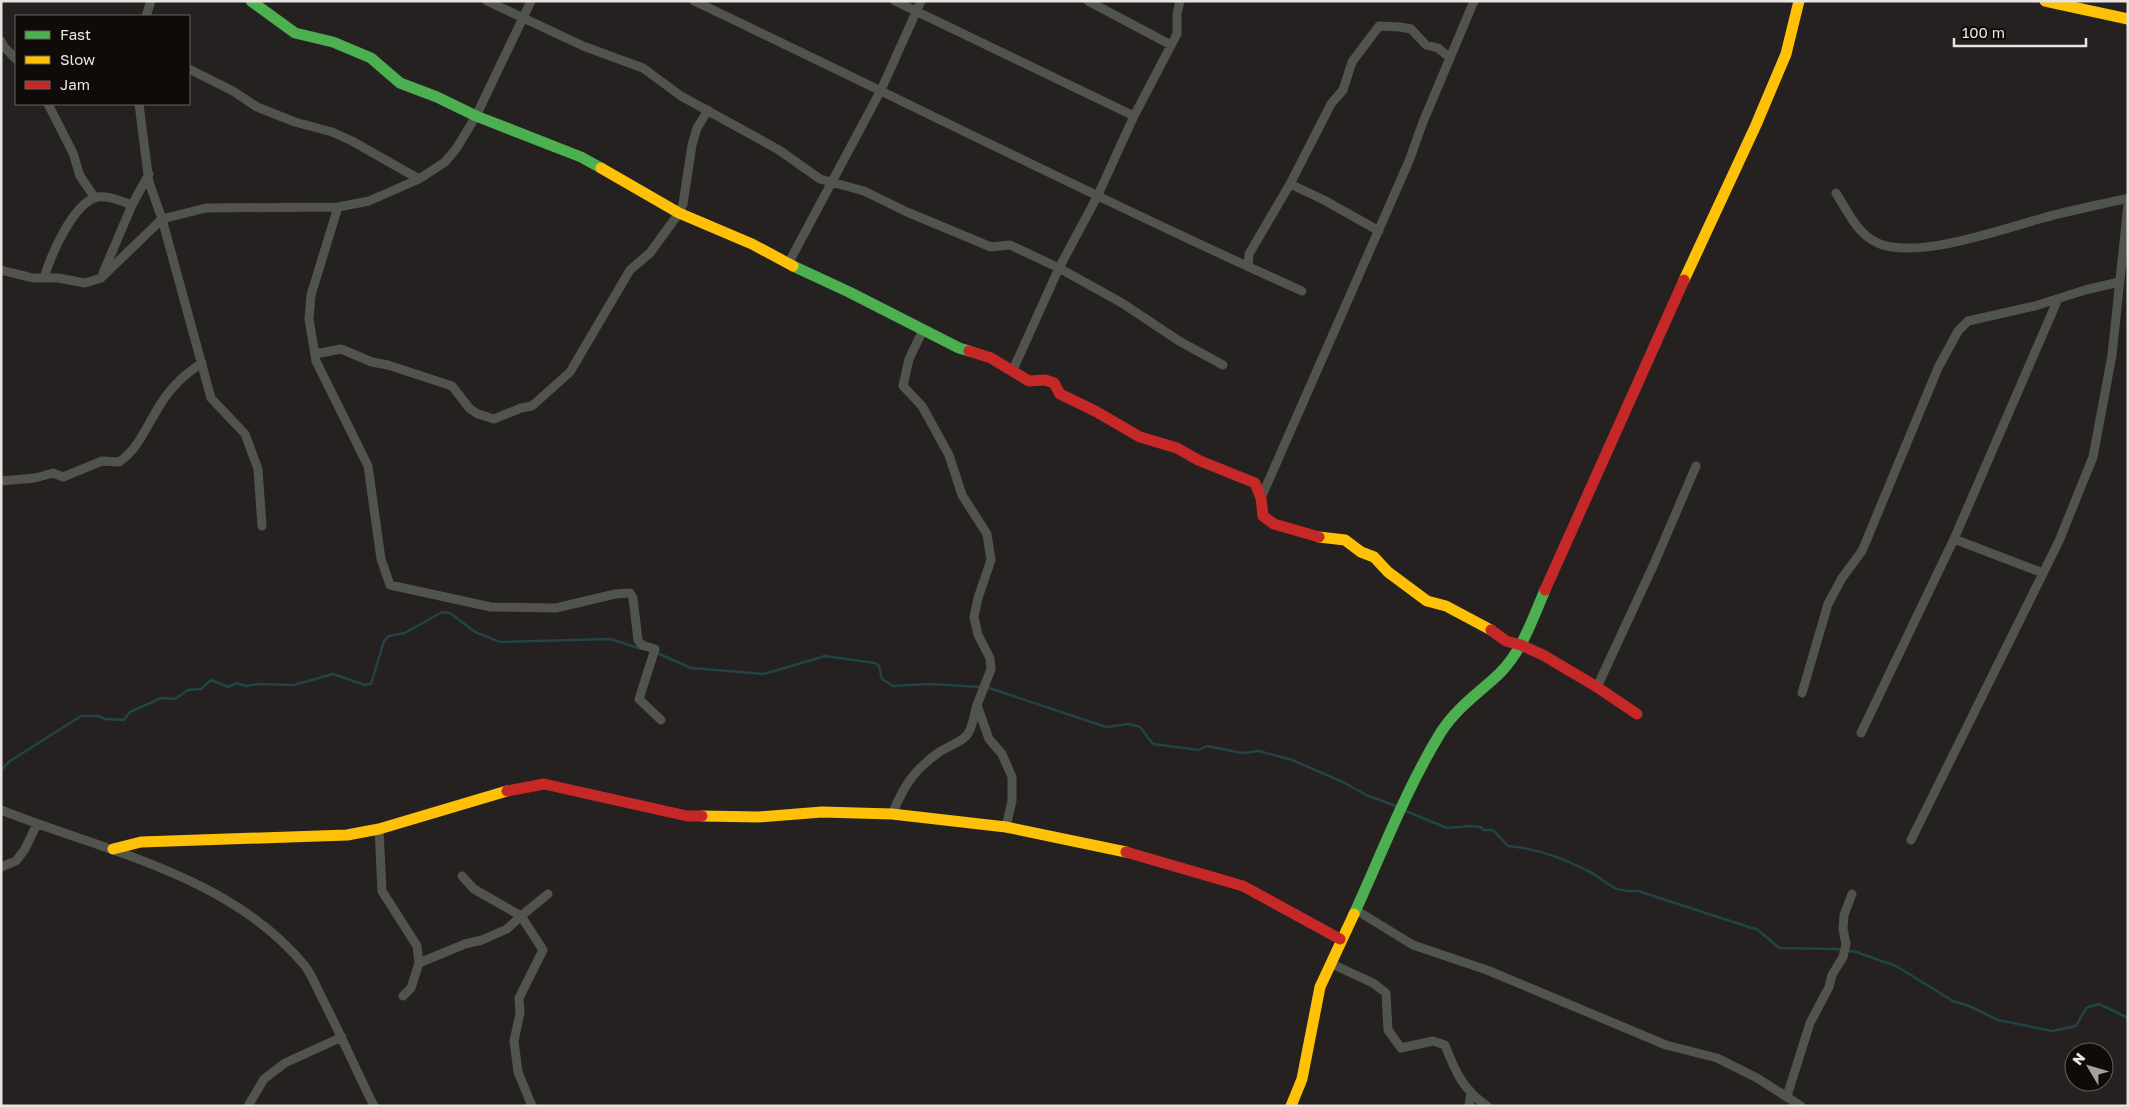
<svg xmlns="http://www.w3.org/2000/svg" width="2129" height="1107" viewBox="0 0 2129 1107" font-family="'Golos Text',sans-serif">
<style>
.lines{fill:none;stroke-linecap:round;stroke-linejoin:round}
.stream{stroke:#214446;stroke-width:2.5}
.street{stroke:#51544c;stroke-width:9}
.fast{stroke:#4caf50;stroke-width:11}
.slow{stroke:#ffc107;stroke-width:11}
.jam{stroke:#c62828;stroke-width:11}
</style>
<rect width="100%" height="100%" fill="#252120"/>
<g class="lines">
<path class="stream" d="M657 653 691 668 764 674 825 656 875 663 879 666 882 679 893 686 929 684 980 687
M986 687 1106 727 1129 724 1140 727 1153 744 1199 750 1207 746 1242 753 1259 751 1292 760 1343 782 1366 795 1396 806
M1 770 10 761 81 716H98L106 719 124 720 130 712 161 698 175 699 188 690 201 689 211 680 228 687 237 683 246 686 258 684 294 685 333 674 365 685 371 684 384 641 389 636 405 633 442 612 450 613 475 632 500 642 610 639 642 649
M1403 810 1447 828 1470 826 1481 827 1483 830H1493L1508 846C1535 848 1562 858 1586 870 1610 881 1607 892 1638 891L1758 930 1779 948 1837 949 1856 952 1896 966 1953 1001 1969 1006 1998 1020 2052 1031 2076 1026 2086 1008 2099 1004 2128 1018"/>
<path class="street" d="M487 1 583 46 643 68 681 96 779 150 820 179 864 191 907 212 991 247 1010 245 1059 268 1122 303 1179 341 1223 365
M694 1C897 97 1097 199 1302 291
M895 1 1134 116
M1088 1 1171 45
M146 16 151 1
M1 41 4 47 16 59
M189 69 233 91 257 107 295 122 332 132 352 141 419 179
M48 104 73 153 80 176 95 198
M139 104 149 182 162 219 211 398 245 434 258 469 262 526
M1290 184 1324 200 1379 231
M1836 193C1848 212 1858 236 1880 244 1920 259 2002 229 2043 218 2071 210 2099 205 2128 198
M338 207 311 295 309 319 316 361 368 466 381 559 390 585 491 607 556 608 615 594 630 593 633 598 638 640 642 645 655 649 639 699 661 720
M788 264 881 90 921 1
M1248 267 1249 254 1290 184 1331 104 1343 90 1352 62 1379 26 1400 27 1411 29 1426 45 1438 48 1450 58
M1 270 33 278H58L85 283 101 278 162 219 206 208 338 207 369 201 419 179 445 162 456 149 476 116 531 1
M103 273 132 205 149 174
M44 278C51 255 71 208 94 198 105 194 121 201 132 205
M923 330 909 359 903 386 922 406 949 455 962 495 987 534 991 560 978 598 974 617 978 635 990 658 991 669 977 705 989 739 1002 754 1012 777V801L1006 827
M315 354 341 349 372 362 388 365 452 386 470 409 478 414 494 419 521 408 532 406 570 372 630 270 650 253 679 213 683 204 692 145 697 128 708 110
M1012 372 1059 268 1097 197 1134 116 1177 34V14L1180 1
M1 481 35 478 53 473 63 477 102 461 119 462C138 449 145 429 157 410 168 390 183 375 202 363
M1261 498 1409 161 1423 122 1474 1
M1954 539 2043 573
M1597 687 1654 564 1696 466
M1802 693 1828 604 1842 578 1862 551 1938 368 1958 331 1968 321 2035 306 2085 290 2119 282
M1861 733 1954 539 2058 299
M1 810C106 852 229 874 305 966 312 975 317 989 323 1000 341 1035 356 1070 374 1106
M892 814C904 786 913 771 938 753 947 746 959 744 967 735 973 728 974 714 977 705
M379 829 382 891 417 946 419 963 411 988 403 996
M1911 840 2059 541 2093 457 2112 355 2128 204
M1 867 16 861 25 849 37 824
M462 876 474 889 521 916 543 950 519 998 520 1013 514 1041 518 1072 532 1106
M1356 910 1413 945 1487 970 1666 1045 1717 1058 1757 1078 1801 1106
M419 963 465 944 482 940 507 929 521 916 548 894
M1332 964 1373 983 1386 993 1388 1030 1401 1048 1433 1041 1445 1045C1455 1071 1463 1090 1487 1106
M1787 1096 1810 1023 1829 987 1832 975 1843 957 1846 944 1843 929 1844 915 1852 894
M248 1106 264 1079 285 1063 342 1037
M1469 1106 1471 1092"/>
<path class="fast" d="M251 1 295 33 333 42 371 58 400 83 437 97 476 116 581 157 601 168
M793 266 849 292 959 348 969 351
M1354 914C1382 853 1406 789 1441 732 1457 707 1479 693 1500 673 1522 651 1533 618 1545 590"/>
<path class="slow" d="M2045 1 2128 19
M601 168 679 213 752 244 793 266
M1684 280 1756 125 1786 54 1799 1
M1319 537 1345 540 1361 552 1374 557 1388 572 1427 601 1446 606 1491 630
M702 816 759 817 822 812 892 814 1006 827 1126 852
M113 849 141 842 347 835 379 829 507 791
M1291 1106 1302 1079 1320 987 1354 914"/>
<path class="jam" d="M969 351 991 358 1029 381 1045 380 1054 383 1060 394 1095 411 1140 437 1177 448 1198 460 1255 483 1261 498 1263 516 1274 524 1319 537
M1545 590 1684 280
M1491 630 1506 641 1521 645 1543 655 1597 687 1637 714
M507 791 544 784 687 816H702
M1126 852 1243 886 1340 939"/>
</g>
<rect width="2129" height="1107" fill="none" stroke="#eae5e3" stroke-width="5"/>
<rect x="15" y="15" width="175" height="90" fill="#0e0b09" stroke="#666260"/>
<rect x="25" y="31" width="25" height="8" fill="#4caf50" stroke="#666260"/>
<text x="60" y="40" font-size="15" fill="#eae5e3">Fast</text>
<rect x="25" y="56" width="25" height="8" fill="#ffc107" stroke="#666260"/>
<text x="60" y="65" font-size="15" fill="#eae5e3">Slow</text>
<rect x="25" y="81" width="25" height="8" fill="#c62828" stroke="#666260"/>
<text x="60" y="90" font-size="15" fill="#eae5e3">Jam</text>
<g transform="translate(2089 1067) rotate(308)"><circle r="24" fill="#0e0b09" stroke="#666260"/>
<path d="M0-4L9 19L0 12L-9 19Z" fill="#a5a09f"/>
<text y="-8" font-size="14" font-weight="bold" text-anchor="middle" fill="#eae5e3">N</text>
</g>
<path d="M1954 38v8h132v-8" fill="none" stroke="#eae5e3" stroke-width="2.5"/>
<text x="1962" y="38" font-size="15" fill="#eae5e3" stroke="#0e0b09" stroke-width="4" paint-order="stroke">100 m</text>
</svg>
